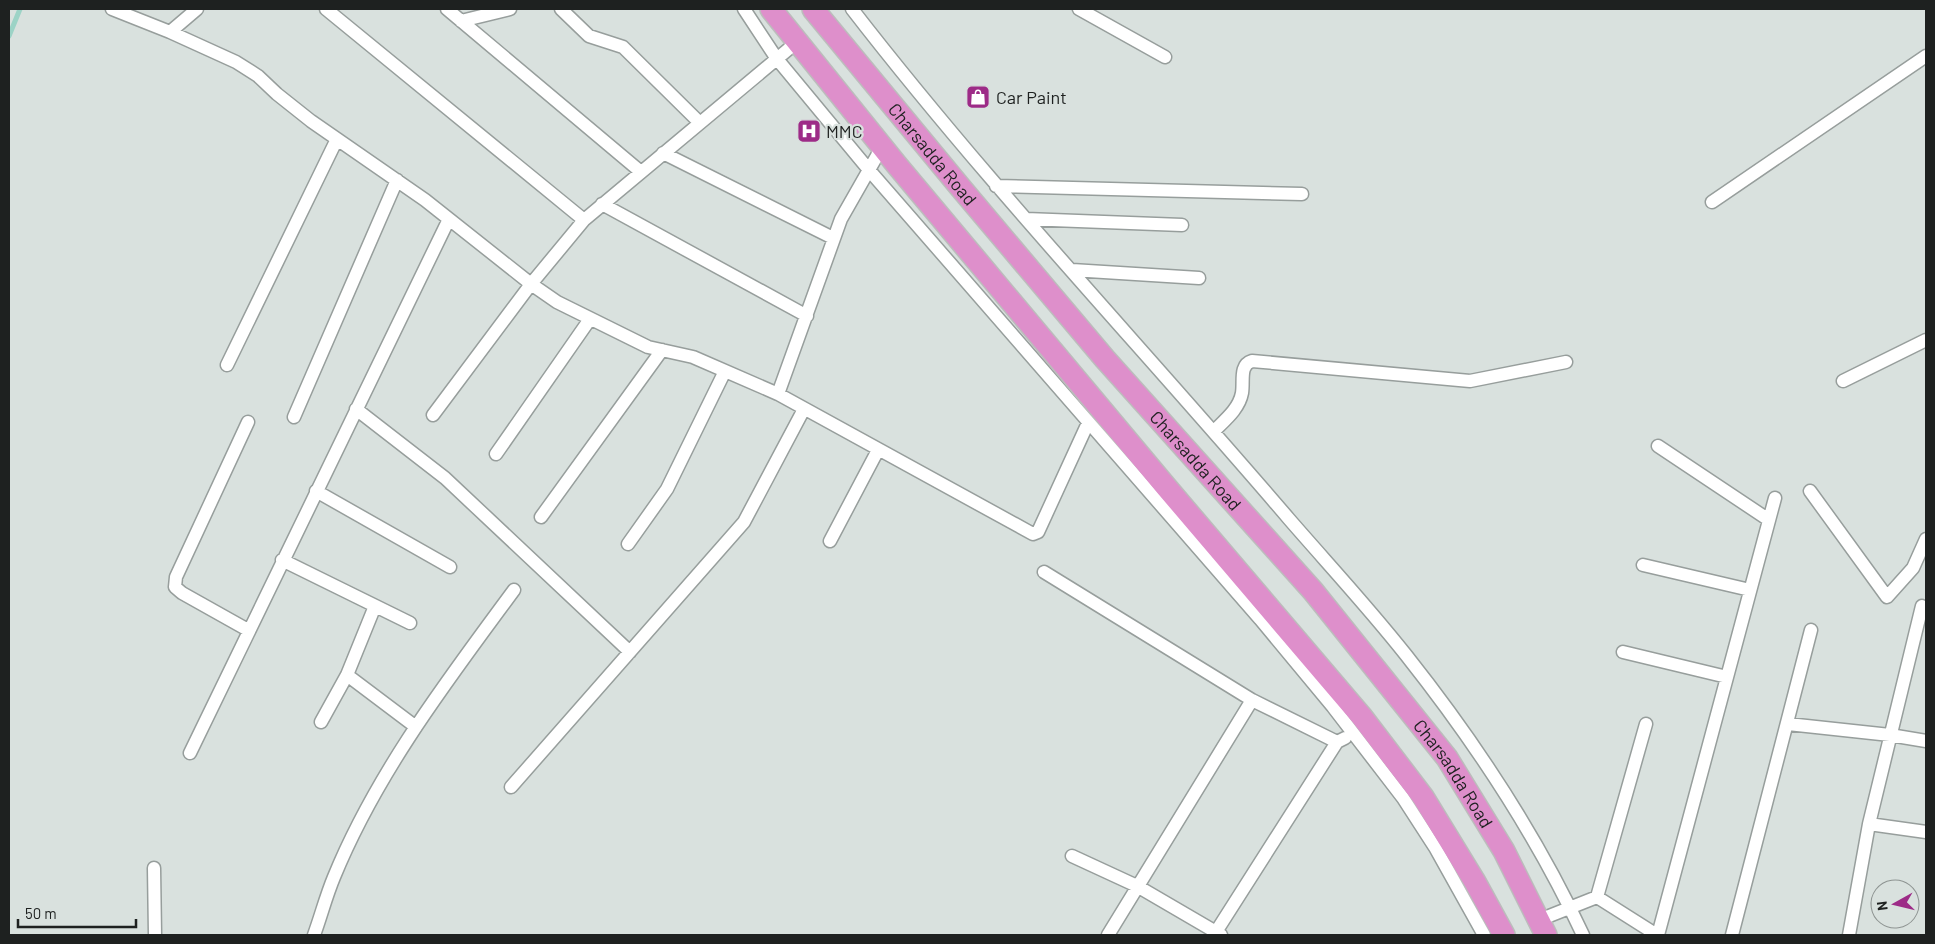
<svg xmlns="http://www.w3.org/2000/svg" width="1935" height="944" viewBox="0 0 1935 944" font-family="Barlow,sans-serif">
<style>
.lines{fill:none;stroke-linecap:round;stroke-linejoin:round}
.stream{stroke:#9cd3c6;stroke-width:5}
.minor-casing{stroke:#979e9c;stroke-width:15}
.trunk-casing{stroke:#bcbcbc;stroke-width:24}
.minor{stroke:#fff;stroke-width:12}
.trunk{stroke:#de8fcb;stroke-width:21}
.labels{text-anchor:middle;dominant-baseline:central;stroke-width:4.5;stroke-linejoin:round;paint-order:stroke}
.poi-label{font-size:18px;fill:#1e2120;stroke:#d9e1de;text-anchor:start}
.street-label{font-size:18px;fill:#1e2120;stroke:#d9e1de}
</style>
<rect width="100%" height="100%" fill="#d9e1de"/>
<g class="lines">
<path class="stream" d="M9 36 20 9"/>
<g class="minor-casing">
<path id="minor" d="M112 9 170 32 236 62 258 76 277 94 311 121 425 200 531 284 557 302 648 347 693 357 778 394 1033 534 1038 532 1088 423
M326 9 584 220
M447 9 641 172
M561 9 589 36 623 47 700 123
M744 9 777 59 869 170 1260 619 1333 707 1403 798 1436 849 1484 935
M852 9C989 186 1144 349 1289 519 1328 564 1369 608 1406 655 1475 742 1536 834 1583 935
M1079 9 1165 57
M461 21 510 9
M170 32 197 9
M663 153 833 238
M996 186 1302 194
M1712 202 1926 56
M602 204 807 316
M1026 219 1182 225
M1072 270 1199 278
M227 365 337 139
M1843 381 1926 340
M778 394 841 219 882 147
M356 409 445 478 630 652
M433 415 531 284 584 220 797 42
M294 417 397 180
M248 422 176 577 175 587 182 593 248 630
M1214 431C1225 420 1239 409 1242 393 1244 381 1239 365 1252 361L1470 381 1566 362
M1658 446 1769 520
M496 454 590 319
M316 491 450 567
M1810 491 1887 597 1913 568 1926 539
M541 517 662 350
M830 541 878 450
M628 544 667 489 725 371
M282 560 410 623
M1643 565 1750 590
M1044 572 1252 700 1337 742
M1623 652 1727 677
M347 675 416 727
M321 722 347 675 375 606
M1788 724 1890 735 1926 741
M190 753 449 219
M511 787 744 522 804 409
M1869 824 1926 832
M1072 856 1137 886 1221 935
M154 868 155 935
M1597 897 1646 724
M1539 920 1597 897 1657 935
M314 935C321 916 326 896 334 877 377 772 447 681 514 590
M1108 935 1252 700
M1214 935 1337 742 1345 738
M1658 935 1775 498
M1732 935 1811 630
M1849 935 1869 824 1922 606"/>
</g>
<g class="trunk-casing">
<g id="trunk">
<path d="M771 9 896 164 1167 488 1362 717 1423 797 1475 882 1504 935"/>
<path id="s1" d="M813 9 960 187 1105 359 1313 591 1447 758 1504 851 1546 935"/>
</g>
</g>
<use href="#minor" class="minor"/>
<use href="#trunk" class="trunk"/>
</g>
<defs>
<g id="shop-square" transform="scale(1.25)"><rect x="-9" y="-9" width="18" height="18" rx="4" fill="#9d2b87" stroke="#d9e1de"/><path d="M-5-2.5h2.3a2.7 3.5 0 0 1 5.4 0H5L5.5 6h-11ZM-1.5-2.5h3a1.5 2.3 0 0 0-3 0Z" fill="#fff"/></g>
<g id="hospital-square" transform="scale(1.25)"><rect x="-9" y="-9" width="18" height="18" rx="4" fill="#9d2b87" stroke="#d9e1de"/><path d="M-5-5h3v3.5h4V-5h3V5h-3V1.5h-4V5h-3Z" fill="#fff"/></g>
</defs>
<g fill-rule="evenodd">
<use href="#shop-square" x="978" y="97"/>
<use href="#hospital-square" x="809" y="131"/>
</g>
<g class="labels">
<g class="poi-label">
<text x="996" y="97">Car Paint</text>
<text x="826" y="131">MMC</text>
</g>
<g class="street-label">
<text stroke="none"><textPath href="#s1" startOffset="188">Charsadda Road</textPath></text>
<text stroke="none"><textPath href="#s1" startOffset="592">Charsadda Road</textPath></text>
<text stroke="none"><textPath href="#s1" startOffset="998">Charsadda Road</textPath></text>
</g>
</g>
<rect width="1935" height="944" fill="none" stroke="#1e2120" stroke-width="20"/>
<g transform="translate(1895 904) rotate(262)"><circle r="24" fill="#d9e1de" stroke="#8e9492"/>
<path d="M0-4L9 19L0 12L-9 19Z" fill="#9d2b87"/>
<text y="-8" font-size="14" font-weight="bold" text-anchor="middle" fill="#1e2120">N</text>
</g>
<path d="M18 919v8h118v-8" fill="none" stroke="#1e2120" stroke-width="2.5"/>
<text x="25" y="919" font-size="15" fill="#1e2120" stroke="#d9e1de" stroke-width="4" paint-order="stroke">50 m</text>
</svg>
